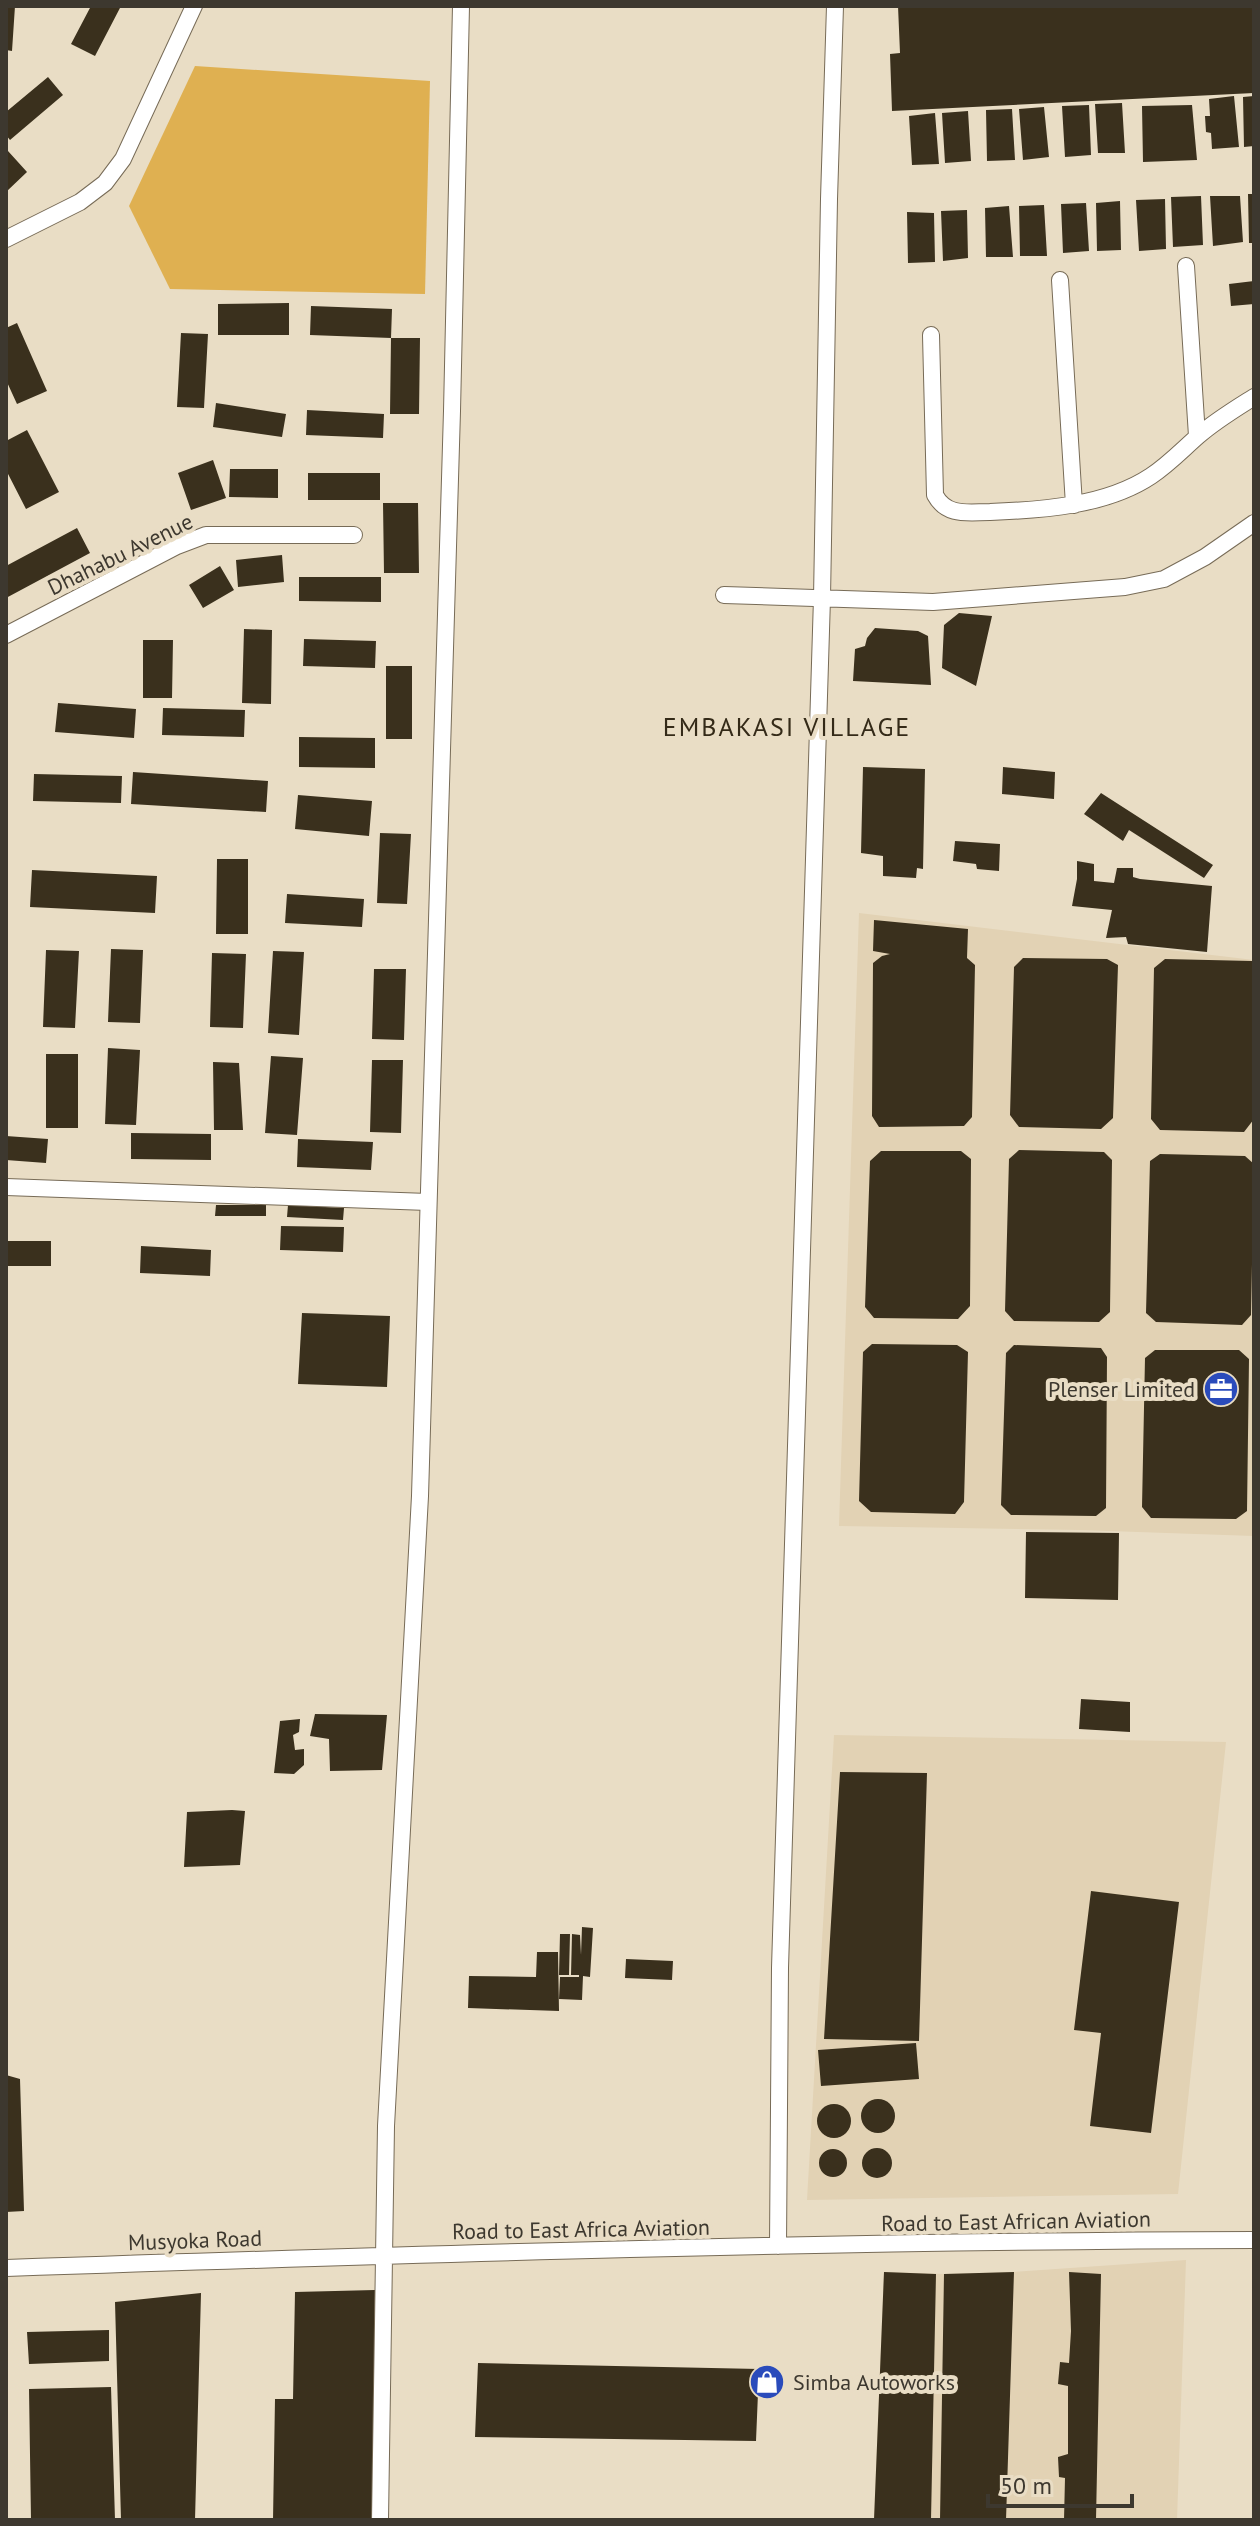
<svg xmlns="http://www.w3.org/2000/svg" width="1260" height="2526" viewBox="0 0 1260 2526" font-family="'PT Sans',sans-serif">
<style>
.built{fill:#e2d2b4}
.green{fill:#dfb051}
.building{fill:#3a301d}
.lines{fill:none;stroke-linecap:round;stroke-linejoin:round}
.street-casing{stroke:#776b57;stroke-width:18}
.street{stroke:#fff;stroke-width:16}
.labels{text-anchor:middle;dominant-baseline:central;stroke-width:8;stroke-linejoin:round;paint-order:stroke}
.street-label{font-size:22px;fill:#3d382f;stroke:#e9ddc5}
.poi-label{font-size:22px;fill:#3d382f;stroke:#e9ddc5;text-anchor:end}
.quarter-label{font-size:26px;letter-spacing:2px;fill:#342a18;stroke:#e9ddc5}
</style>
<rect width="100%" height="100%" fill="#e9ddc5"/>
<path class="built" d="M859 913 1254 960V1536L1080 1530 839 1526Z
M834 1735 1226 1742 1178 2194 807 2200Z
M1186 2260 1177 2520H874L884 2272 944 2274 1014 2272Z"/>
<path class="green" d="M195 66 430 81 425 294 170 289 129 206Z"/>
<path class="building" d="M6 6H15L12 51 6 50Z
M91 6H121L95 56 71 44Z
M898 6H1254V93L892 111 890 54 900 53Z
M48 77 63 95 10 140 6 135V112Z
M1234 96 1239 147 1212 149 1211 133 1206 132 1205 116H1210L1209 99Z
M1254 96V146L1244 147 1243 97Z
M1122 103 1125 153H1098L1095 104Z
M1089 105 1091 155 1065 157 1062 106Z
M1192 105 1197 160 1143 162 1142 106Z
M1044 107 1049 157 1023 160 1019 109Z
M1012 109 1015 160 987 161 986 110Z
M968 111 971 161 945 163 942 113Z
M935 113 939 164 912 165 909 116Z
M8 151 27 172 6 192V153Z
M1248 194H1254V243H1249Z
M1201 196 1203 245 1173 247 1171 197Z
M1210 196H1240L1243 242 1213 246Z
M1165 199 1166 249 1139 251 1136 200Z
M1120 201 1121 250 1097 251 1096 203Z
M1086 203 1089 251 1063 253 1061 204Z
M1044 205 1047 256H1020L1019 206Z
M1009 206 1013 257H986L985 208Z
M967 210 968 258 943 261 941 211Z
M907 212 934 213 935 262 908 263Z
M1254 281V304L1231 306 1229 284Z
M289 303V335H218V304Z
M311 306 392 309 391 338 310 335Z
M17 323 47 391 17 404 6 380V328Z
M181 333 208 334 204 408 177 407Z
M391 338H420L419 414H390Z
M216 403 286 414 282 437 213 427Z
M307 410 384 414 383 438 306 435Z
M27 430 59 492 26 509 6 470V441Z
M213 460 226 498 191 510 178 473Z
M230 469H278V498L229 497Z
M308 473H380V500H308Z
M383 503H418L419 573H384Z
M77 528 90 553 6 598V566Z
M282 555 284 582 238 587 236 560Z
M220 566 234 590 203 608 189 585Z
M299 577H381V602L299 601Z
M959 613 992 616 976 686 942 668 944 625Z
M875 628 918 631 928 636 931 685 853 681 855 649 865 646 867 638Z
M244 629 272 630 271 704 242 703Z
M304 639 376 641 375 668 303 666Z
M143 640H173L172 698H143Z
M386 666H412V739H386Z
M58 703 136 709 134 738 55 732Z
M163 708 245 710 244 737 162 735Z
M299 737 375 738V768L299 767Z
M863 767 925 769 923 869 917 868 916 878 883 876V856L861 853Z
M1003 767 1055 772 1054 799 1002 794Z
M133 772 268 781 266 812 131 804Z
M34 774 122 776 121 803 33 801Z
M1101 793 1213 865 1204 878 1129 830 1123 841 1084 814Z
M298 795 372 801 369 836 295 829Z
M380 833 411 834 407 904 377 903Z
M955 841 1000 844 999 871 977 869 976 864 953 861Z
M217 859H248V934H216Z
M1077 861 1094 864V881L1114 883 1117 868H1133V877L1140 879 1212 886 1207 952 1128 944 1126 937 1106 938 1112 910 1072 906 1077 879Z
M32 870 157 876 155 913 30 907Z
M287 894 364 899 362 927 285 923Z
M874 920 968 929 967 958 975 965 972 1117 964 1126 879 1127 872 1116 873 963 882 956 890 954 873 951Z
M111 949 143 950 140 1023 108 1022Z
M46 950 79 951 75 1028 43 1027Z
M273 951 304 952 299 1035 268 1033Z
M212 953 246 954 243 1028 210 1027Z
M1023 958 1107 959 1118 965 1113 1118 1101 1129 1019 1127 1010 1115 1014 967Z
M1165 959 1252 961 1254 964V1119L1244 1132 1160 1130 1151 1119 1154 968Z
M374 969H406L404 1040 372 1039Z
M108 1048 140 1050 136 1125 105 1124Z
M46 1054H78V1128H46Z
M271 1056 303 1058 297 1135 265 1133Z
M372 1060H403L401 1133 370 1132Z
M213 1062 239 1063 243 1130H214Z
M131 1133 211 1134V1160L131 1159Z
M6 1136 48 1139 46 1163 6 1160Z
M298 1139 373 1142 371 1170 297 1167Z
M1019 1150 1104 1152 1112 1160 1110 1312 1099 1322 1014 1321 1005 1311 1009 1159Z
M881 1151H961L971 1159 970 1306 958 1319 874 1318 865 1307 870 1161Z
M1160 1154 1245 1156 1254 1164 1251 1315 1242 1325 1156 1322 1146 1313 1150 1161Z
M216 1205H266V1216H215Z
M288 1205 344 1208 343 1220 287 1217Z
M281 1226 344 1227 343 1252 280 1250Z
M6 1241H51V1266H6Z
M141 1246 211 1250 210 1276 140 1273Z
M302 1313 390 1316 387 1387 298 1384Z
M872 1344 957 1345 968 1352 964 1502 955 1514 871 1512 859 1501 863 1352Z
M1014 1345 1101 1348 1107 1357 1106 1508 1096 1516 1011 1515 1001 1505 1006 1353Z
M1155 1350H1239L1249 1359 1247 1511 1236 1519 1151 1518 1142 1507 1145 1358Z
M1026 1532 1119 1533 1118 1600 1025 1598Z
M1081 1699 1130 1702V1732L1079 1729Z
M315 1714 387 1715 382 1770 330 1771 329 1739 310 1736Z
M300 1719 299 1732 293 1735 295 1750 304 1749V1765L294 1774 274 1773 280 1721Z
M840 1772 927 1773 919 2041 824 2039Z
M232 1810 245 1811 240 1865 184 1867 187 1812Z
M1091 1891 1179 1902 1151 2133 1090 2126 1101 2033 1074 2030Z
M582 1927 593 1928 590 1977 583 1976 582 2000 559 1999 560 1977H579V1975H571L572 1934 580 1935 581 1955Z
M560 1934H570L569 1975H559Z
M537 1952H558L559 2011 468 2008 469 1976 536 1977Z
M626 1959 673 1961 672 1980 625 1978Z
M916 2043 919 2079 821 2086 818 2050Z
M6 2075 20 2079 24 2211 6 2212Z
M861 2116a17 17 0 1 1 34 0a17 17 0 1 1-34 0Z
M817 2121a17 17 0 1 1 34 0a17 17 0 1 1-34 0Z
M862 2163a15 15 0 1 1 30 0a15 15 0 1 1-30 0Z
M819 2163a14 14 0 1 1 28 0a14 14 0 1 1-28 0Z
M884 2272 936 2274 931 2520H874Z
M1014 2272 1006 2520H940L944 2274Z
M1069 2272 1101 2274 1096 2520H1064L1065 2478 1059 2477 1058 2457 1068 2454V2386L1058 2384 1060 2362 1069 2363 1071 2331Z
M375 2290 372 2520H273L275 2399H293L295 2292Z
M201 2293 195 2520H121L115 2302Z
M109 2330V2361L29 2364 27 2332Z
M478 2363 759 2369 756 2441 475 2437Z
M111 2387 115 2520H31L29 2389Z"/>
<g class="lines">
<g class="street-casing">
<path id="street" d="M6 239 80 202 105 183 123 159 194 6
M1186 266 1197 436
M1060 280 1074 505
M931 335 935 495C947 517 968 512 990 512 1042 510 1106 506 1151 476 1169 464 1182 450 1198 436 1215 421 1235 409 1254 397
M724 595 933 602 1125 587 1164 579 1205 557 1254 523
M6 635 177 546 206 535H354
M6 1187 428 1202
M778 2246 780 1968 822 598 829 199 835 6
M6 2268C422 2254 838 2241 1254 2240
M380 2520 386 2126 420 1496 452 411 461 6"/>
</g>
<use href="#street" class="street"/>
</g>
<defs>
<g id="office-disc" transform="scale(1.8)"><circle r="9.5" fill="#2a4bbb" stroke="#e9ddc5"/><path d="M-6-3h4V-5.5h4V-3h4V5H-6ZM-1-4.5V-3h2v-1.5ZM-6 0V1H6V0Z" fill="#fff"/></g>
<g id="shop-disc" transform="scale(1.8)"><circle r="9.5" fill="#2a4bbb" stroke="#e9ddc5"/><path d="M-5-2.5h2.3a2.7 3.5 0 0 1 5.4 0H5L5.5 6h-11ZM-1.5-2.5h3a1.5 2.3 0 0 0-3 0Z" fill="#fff"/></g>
</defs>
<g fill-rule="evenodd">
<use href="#office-disc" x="1221" y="1389"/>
<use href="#shop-disc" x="767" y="2382"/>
</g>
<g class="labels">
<g class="street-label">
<text transform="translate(120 554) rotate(-26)">Dhahabu Avenue</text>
<text transform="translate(1016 2221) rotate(-1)">Road to East African Aviation</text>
<text transform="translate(581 2229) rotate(-1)">Road to East Africa Aviation</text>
<text transform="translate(195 2240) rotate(-2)">Musyoka Road</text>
</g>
<g class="poi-label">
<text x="1195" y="1389">Plenser Limited</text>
<text x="793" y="2382" text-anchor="start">Simba Autoworks</text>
</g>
<g class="quarter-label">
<text x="787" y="726">EMBAKASI VILLAGE</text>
</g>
</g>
<rect width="1260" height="2526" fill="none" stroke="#3d382f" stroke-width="16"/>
<path d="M988 2494v12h144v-12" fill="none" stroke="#3d382f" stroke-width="4"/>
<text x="1000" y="2494" font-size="24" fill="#3d382f" stroke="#e9ddc5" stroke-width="6" paint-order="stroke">50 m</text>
</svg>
